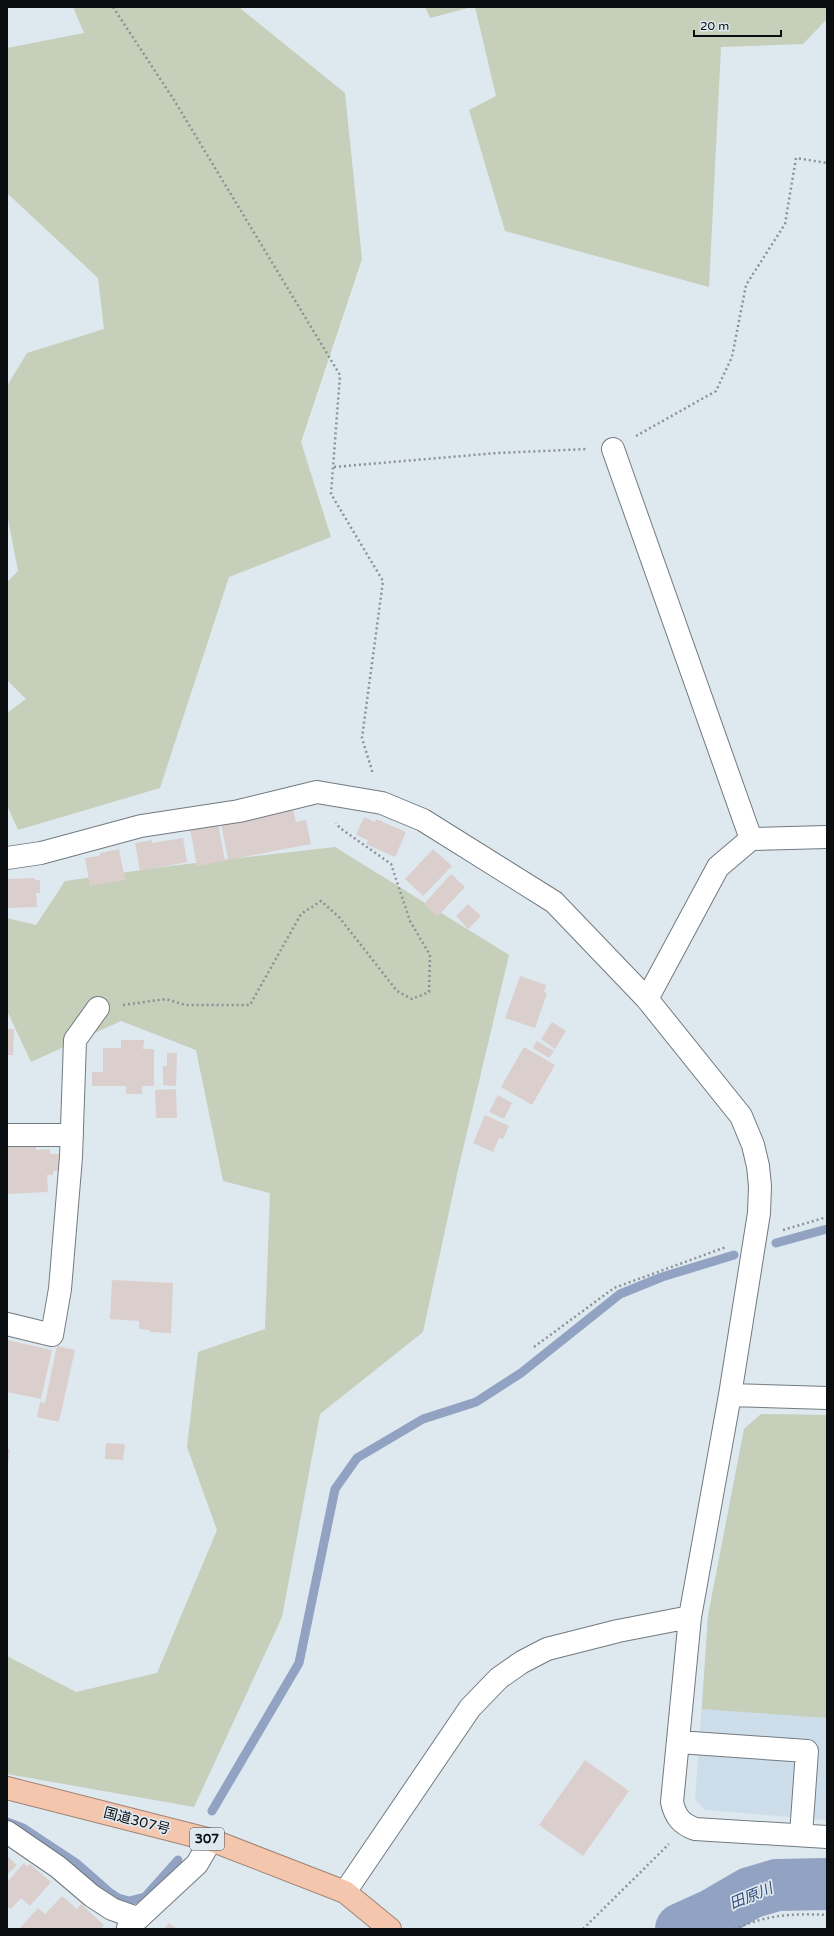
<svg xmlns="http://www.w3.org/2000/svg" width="834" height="1936" viewBox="0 0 834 1936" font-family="'Varela Round','Noto Sans JP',sans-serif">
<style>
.built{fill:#cddde9}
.green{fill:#c5cfb9}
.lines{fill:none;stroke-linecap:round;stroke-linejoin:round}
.stream{stroke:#91a2c2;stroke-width:9}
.river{stroke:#91a2c2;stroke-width:52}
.building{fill:#dbcfcd}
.minor-casing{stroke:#727a81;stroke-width:24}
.highway-casing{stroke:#a18576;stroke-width:24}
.path{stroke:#8b9297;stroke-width:2.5;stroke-dasharray:2 3;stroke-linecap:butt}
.minor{stroke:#fff;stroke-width:22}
.highway{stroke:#f3c6ad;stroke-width:22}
.labels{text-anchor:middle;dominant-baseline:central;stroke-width:3.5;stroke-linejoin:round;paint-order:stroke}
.shield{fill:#dee8ef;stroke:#494f52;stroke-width:1}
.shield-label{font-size:13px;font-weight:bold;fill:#090d0f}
.street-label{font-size:14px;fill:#090d0f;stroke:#dee8ef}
.water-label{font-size:15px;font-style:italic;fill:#374d7b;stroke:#dee8ef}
</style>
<rect width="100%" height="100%" fill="#dee8ef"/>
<path class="built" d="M761 1414 827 1415V1820L705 1810 695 1799 708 1616 744 1429Z"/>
<path class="green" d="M73 7H241V9L345 93 362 259 301 442 331 537 229 577 160 788 18 830 7 805V713L26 699 7 680V582L18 571 7 514V386L27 353 104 329 98 278 7 193V48L84 33Z
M425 7H472L430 18Z
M475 7H827V19L803 44 721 47 709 287 505 231 469 110 496 96Z
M335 847 509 955 458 1170 423 1332 320 1414 282 1617 194 1807 7 1774V1656L76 1692 157 1673 217 1530 187 1447 198 1352 265 1329 270 1193 223 1181 196 1050 121 1021 31 1062 7 1011V918L36 925 65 881 170 866Z
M761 1414 827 1415V1718L702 1709 708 1616 744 1429Z"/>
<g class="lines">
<path class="stream" d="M776 1243 827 1229
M212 1811 299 1663 335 1489 357 1458 423 1419 476 1402 521 1373 620 1294 662 1277 734 1255
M7 1822 23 1828 76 1863 109 1892 118 1898 129 1901 145 1897 178 1860"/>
<path class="river" d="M681 1929 712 1915 750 1893 777 1885 827 1884"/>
</g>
<path class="building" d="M293 809 296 822 306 820 311 844 228 860 221 823Z
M364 817 375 822 376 819 406 832 395 857 366 844 368 840 356 835Z
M218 824 225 861 197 866 190 829Z
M183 838 187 862 140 871 135 843 152 840V843Z
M119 849 125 880 90 886 85 858 100 856V853Z
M433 849 452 866 423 896 405 879Z
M451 874 465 887 437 917 424 904Z
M35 878V880H40V893H36L37 907 7 908V879Z
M468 904 481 916 468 929 456 916Z
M520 976 546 985 544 992 547 993 535 1028 505 1018Z
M552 1022 566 1031 555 1049 541 1039Z
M7 1029H14L13 1055H7Z
M121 1040H144L143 1049H154V1086H142V1094H126V1086H92V1072H103V1048H121Z
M537 1041 554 1051 549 1058 533 1048Z
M524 1047 555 1065 532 1105 501 1087Z
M167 1053H177L176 1086 163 1085V1066H167Z
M176 1089 177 1118H156L155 1090Z
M498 1095 512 1103 504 1119 489 1112Z
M485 1115 509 1126 503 1139 499 1138 493 1152 473 1143Z
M36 1144V1150L50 1149V1154H60V1171H53V1175H47L48 1192 7 1194V1145Z
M112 1280 173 1283 171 1333 150 1332V1330L139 1329V1321L110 1319Z
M7 1340 52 1350 41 1399 7 1392Z
M57 1346 75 1350 59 1422 37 1417 40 1402 45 1403Z
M106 1443 125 1444 123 1460 105 1459Z
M7 1449H10L8 1464H7Z
M585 1760 629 1791 583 1856 539 1825Z
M7 1856 17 1865 7 1875Z
M24 1863 27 1866 30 1864 51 1882 30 1906 21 1898 11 1909 7 1906V1882Z
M62 1896 77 1909 81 1904 104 1925 101 1929 20 1928 38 1908 45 1914Z
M169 1923 177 1929H164Z"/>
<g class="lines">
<g class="minor-casing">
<path id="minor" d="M613 449 751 839
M7 858 41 853 141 826 239 811 317 792 382 803 423 820 554 902 647 999 741 1116 753 1145 758 1166 760 1186 759 1213 730 1395 690 1617 672 1802C675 1816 681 1824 695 1829L827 1837
M647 999 718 867 751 839 827 837
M7 1135H72
M7 1324 52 1335 60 1289 71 1157 75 1040 98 1008
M730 1395 827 1398
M678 1742 807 1751 801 1835
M7 1832 58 1867 92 1896 112 1909 137 1918
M345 1892 470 1708 499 1678 522 1662 547 1649 618 1631 690 1617
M128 1928 197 1864 211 1840"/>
</g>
<g class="highway-casing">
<path id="highway" d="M7 1788 211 1840 345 1892 390 1929"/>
</g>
<path class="path" d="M113 7 174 100 340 375 331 494 383 581 362 738 373 774
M636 436 716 391 732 357 746 285 785 224 796 158 827 163
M334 467 497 453 588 449
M123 1005 166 999 185 1005H250L301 914 321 901 339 917 397 991 412 999 429 992 430 955 410 921 391 864 340 828 336 823
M783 1230 827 1217
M534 1347 614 1288 726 1247
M583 1929 669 1844
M734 1929C767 1915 792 1913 827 1915"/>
<use href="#minor" class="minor"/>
<use href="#highway" class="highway"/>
</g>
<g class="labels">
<rect class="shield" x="190" y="1828" width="34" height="22" rx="3"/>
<g class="shield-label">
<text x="207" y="1839">307</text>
</g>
<g class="street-label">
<text transform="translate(137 1821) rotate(15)">国道307号</text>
</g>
<g class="water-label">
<text transform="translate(751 1896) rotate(-22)">田原川</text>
</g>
</g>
<rect width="834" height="1936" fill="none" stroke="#090d0f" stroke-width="16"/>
<path d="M694 30v6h87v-6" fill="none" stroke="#090d0f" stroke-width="2"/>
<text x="700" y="30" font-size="12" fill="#090d0f" stroke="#dee8ef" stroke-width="3" paint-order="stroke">20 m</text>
</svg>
